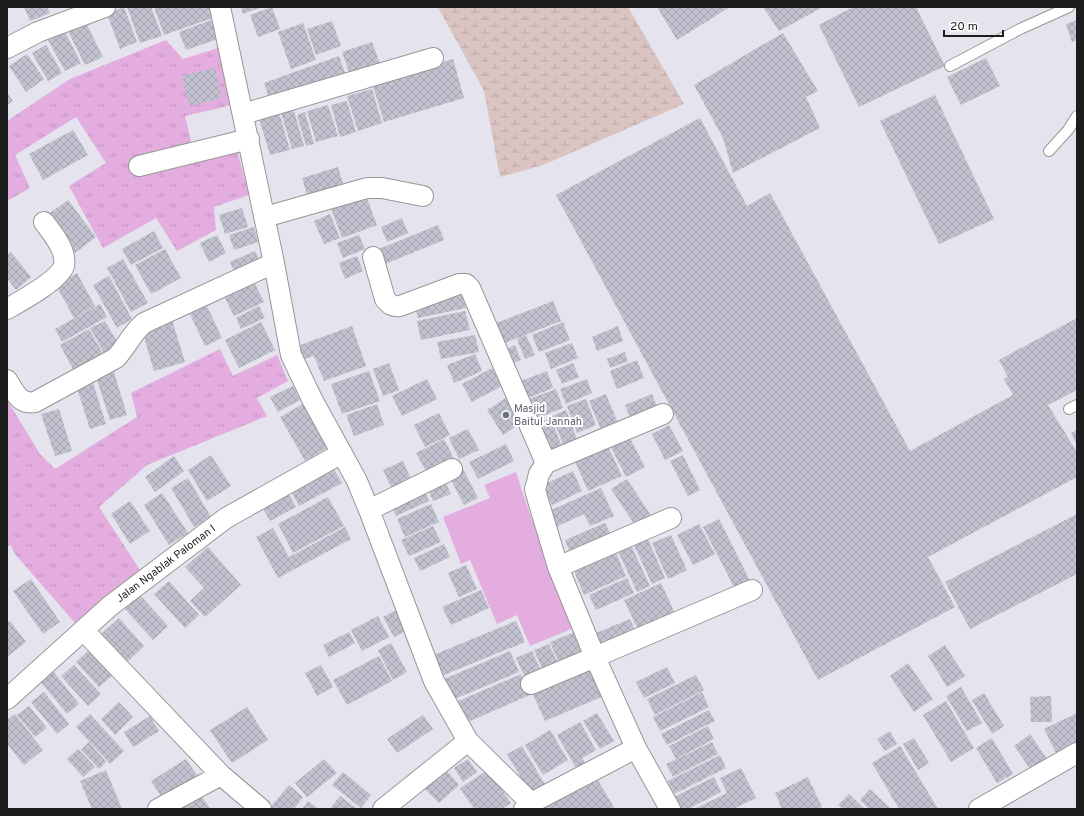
<svg xmlns="http://www.w3.org/2000/svg" width="1084" height="816" viewBox="0 0 1084 816" font-family="Overpass,sans-serif">
<style>
.grass{fill:url(#grass-tufts)}
.wetland{fill:url(#wetland-marsh)}
.garden{fill:#e3addf}
.building{fill:url(#building-cross-hatch)}
.lines{fill:none;stroke-linecap:round;stroke-linejoin:round}
.lane-casing{stroke:#979797;stroke-width:12}
.street-casing{stroke:#979797;stroke-width:22}
.lane{stroke:#fff;stroke-width:10}
.street{stroke:#fff;stroke-width:20}
.worship-dot{fill:#6b7280;stroke:#fff;stroke-width:1.5}
.labels{text-anchor:middle;dominant-baseline:central;stroke-width:4;stroke-linejoin:round;paint-order:stroke}
.worship-label{font-size:11px;fill:#5b616d;stroke:#fff;text-anchor:start}
.street-label{font-size:11px;fill:#1d1d1d;stroke:#fff}
</style>
<defs>
<pattern id="grass-tufts" width="24" height="20" patternUnits="userSpaceOnUse"><rect width="24" height="20" fill="#e3addf"/><path d="M3 7l-1-3M5 7V3M7 7l1-3M15 17l-1-3M17 17v-4M19 17l1-3" fill="none" stroke="#c294bf"/></pattern>
<pattern id="wetland-marsh" width="20" height="14" patternUnits="userSpaceOnUse"><rect width="20" height="14" fill="#dac4c1"/><path d="M1 5h8M5 5V1M11 12h8M15 12V8" fill="none" stroke="#bba8a5"/></pattern>
<pattern id="building-cross-hatch" width="8" height="8" patternUnits="userSpaceOnUse"><rect width="8" height="8" fill="#c1c1cf"/><path d="M0 0l8 8M0 8l8-8" fill="none" stroke="#a5a5b1"/></pattern>
</defs>
<rect width="100%" height="100%" fill="#e5e3ed"/>
<path class="grass" d="M166 40 183 59 218 48 232 105 185 116 196 161 237 150 249 195 214 207 216 230 177 251 156 218 103 248 69 186 106 163 76 117 15 155 30 188 7 201V121L70 79Z
M220 349 233 376 277 355 288 381 257 398 267 416 147 465 99 507 142 573 76 624 14 553 11 545 7 547V400L40 454 55 469 137 417 131 393Z"/>
<path class="wetland" d="M438 7H628L684 104 543 165 500 177 484 91Z"/>
<path class="garden" d="M516 472C532 525 554 576 576 627L530 646 517 615 497 624 470 560 461 564 443 517 490 498 484 485Z"/>
<path class="building" d="M24 7H47L50 13 30 21Z
M124 7 137 42 120 49 107 14Z
M127 7H151L162 36 140 43Z
M154 7H209L213 18 164 35Z
M241 7H262L243 14Z
M272 7 280 29 258 37 250 15Z
M657 7H730L677 40Z
M763 7H823L779 31Z
M853 7H916L945 66 859 107 819 25Z
M211 20 218 39 186 50 179 32Z
M1077 20V40L1072 42 1066 24Z
M85 21 103 57 85 65 67 29Z
M332 21 341 46 316 55 307 29Z
M303 23 316 60 291 69 278 32Z
M65 32 81 63 65 71 48 40Z
M783 33 818 91 806 97 820 128 733 173 723 138 694 85Z
M372 42 380 64 350 75 342 52Z
M46 45 62 73 48 81 32 53Z
M27 54 44 79 26 92 9 66Z
M339 56 345 73 270 100 264 83Z
M986 58 1000 86 961 105 947 77Z
M453 59 464 98 384 122 372 83Z
M215 68 222 98 190 106 182 76Z
M372 89 382 123 358 131 347 96Z
M7 93 13 101 7 105Z
M935 95 994 219 939 244 880 121Z
M347 101 356 132 340 137 331 105Z
M328 105 338 136 316 142 307 111Z
M293 107 304 146 292 149 280 110Z
M278 109 290 150 270 155 258 115Z
M305 112 314 144 306 146 297 115Z
M700 118 747 206 770 193 910 451 1013 395 1004 379 1008 377 999 360 1077 318V390L1048 405 1077 452V477L928 557 955 607 818 680 556 195Z
M73 130 88 155 43 180 29 154Z
M338 167 343 184 307 195 302 178Z
M365 193 377 225 342 238 330 206Z
M68 200 96 237 75 253 47 215Z
M242 208 248 227 225 234 219 215Z
M330 214 340 238 324 244 314 221Z
M402 218 408 233 387 242 381 227Z
M438 225 444 240 385 264 379 249Z
M254 227 258 242 234 250 229 235Z
M154 231 163 248 131 265 122 249Z
M217 235 226 253 209 262 200 243Z
M359 235 365 249 343 258 337 243Z
M165 249 181 278 151 294 135 265Z
M255 251 261 265 236 276 230 262Z
M11 252 31 277 16 290 7 278V255Z
M357 256 363 271 345 279 339 263Z
M123 259 148 303 131 312 107 268Z
M77 273 95 306 74 318 56 285Z
M109 276 132 319 117 328 93 285Z
M255 284 264 302 234 316 225 298Z
M459 288 466 308 418 318 414 302Z
M553 301 561 321 497 346 489 326Z
M100 304 107 317 62 342 55 329Z
M207 306 222 338 205 346 190 314Z
M259 306 265 318 241 329 236 318Z
M465 311 470 330 421 340 417 321Z
M172 320 185 362 154 371 142 330Z
M105 321 119 345 104 353 90 328Z
M261 322 275 350 239 368 225 340Z
M563 322 570 340 539 352 532 335Z
M352 326 366 366 324 381 314 356 304 359 298 346Z
M618 326 623 341 597 351 592 337Z
M89 329 105 357 75 373 60 345Z
M475 335 479 352 441 359 437 342Z
M526 335 535 355 525 359 517 339Z
M572 343 578 358 551 369 545 353Z
M515 345 521 360 505 366 499 352Z
M625 352 628 361 610 368 607 359Z
M475 354 482 371 454 383 447 365Z
M637 360 644 378 617 389 610 371Z
M389 363 399 390 383 396 373 369Z
M573 363 579 377 562 384 556 370Z
M492 368 502 386 472 402 462 384Z
M369 371 380 401 342 414 331 384Z
M547 371 553 388 528 398 521 381Z
M114 372 127 415 110 420 96 377Z
M427 379 437 399 402 416 392 396Z
M587 379 592 393 566 404 560 389Z
M92 380 106 424 90 429 76 385Z
M293 386 300 400 278 412 270 397Z
M556 389 563 408 537 418 529 399Z
M606 394 619 426 602 432 589 401Z
M652 394 659 411 632 422 625 405Z
M509 396 525 421 503 435 487 410Z
M586 399 596 425 577 433 567 406Z
M303 404 327 448 305 461 280 417Z
M377 404 384 425 354 436 346 415Z
M59 409 72 451 55 456 41 414Z
M566 410 578 442 564 447 552 416Z
M439 413 450 435 425 447 414 425Z
M551 418 562 447 548 452 536 424Z
M669 425 683 451 665 460 652 434Z
M468 429 479 450 459 459 449 438Z
M1077 430V446L1071 433Z
M629 436 645 467 626 477 610 445Z
M444 439 456 462 428 475 416 453Z
M506 444 514 461 478 479 469 462Z
M608 446 622 476 588 491 575 461Z
M211 455 231 486 207 501 188 470Z
M683 455 700 490 688 496 670 461Z
M174 456 184 471 155 492 145 477Z
M403 461 414 486 395 495 383 470Z
M332 466 342 483 299 506 290 489Z
M462 467 478 498 464 505 448 474Z
M573 471 582 491 552 505 543 485Z
M443 477 451 494 433 501 426 484Z
M188 478 211 517 194 527 171 488Z
M627 479 652 517 636 527 611 489Z
M423 486 429 501 396 516 389 501Z
M601 488 614 516 590 526 584 514 556 527 549 511Z
M287 491 296 507 270 521 261 505Z
M162 493 188 533 169 545 144 505Z
M328 497 344 526 293 553 278 524Z
M130 501 150 531 130 544 111 514Z
M431 504 439 522 405 537 397 519Z
M1077 514V574L970 629 945 582Z
M719 519 750 581 735 589 703 527Z
M605 523 611 535 570 553 565 540Z
M699 524 715 554 693 565 677 535Z
M433 526 441 542 409 556 401 540Z
M345 527 351 539 278 578 256 537 273 528 289 557Z
M671 535 687 570 668 579 652 543Z
M647 537 665 578 652 584 633 543Z
M629 541 650 586 637 592 616 547Z
M444 544 450 557 420 571 414 558Z
M613 546 626 576 584 595 571 564Z
M208 547 241 585 205 617 190 601 204 588 185 567Z
M466 565 477 589 459 597 448 573Z
M627 578 634 593 596 610 589 595Z
M31 579 60 622 43 634 13 591Z
M169 581 199 615 185 628 154 594Z
M661 583 677 618 640 634 624 600Z
M481 590 489 608 451 625 442 607Z
M140 595 168 626 153 640 125 609Z
M400 608 410 629 394 637 383 617Z
M378 616 389 637 362 651 351 630Z
M119 618 144 646 125 664 99 636Z
M630 619 638 637 605 652 596 633Z
M10 621 26 642 7 657V623Z
M516 621 525 642 439 677 431 656Z
M578 631 589 656 561 668 550 642Z
M349 632 355 643 329 657 323 645Z
M391 643 407 672 393 680 378 650Z
M549 644 560 668 545 675 534 650Z
M945 645 965 676 947 687 928 656Z
M89 650 113 675 99 687 76 662Z
M510 651 519 672 450 701 442 680Z
M532 651 543 675 527 682 516 658Z
M379 656 392 681 347 705 333 680Z
M592 663 606 695 545 721 530 688Z
M908 663 933 699 914 712 890 676Z
M74 665 101 694 88 706 61 676Z
M321 665 333 687 317 696 305 673Z
M667 667 675 683 644 698 636 682Z
M53 671 79 704 67 714 40 681Z
M521 674 530 695 463 724 454 703Z
M696 675 704 690 655 715 647 699Z
M961 687 982 723 967 731 946 696Z
M44 692 69 724 57 734 31 702Z
M702 692 709 707 660 731 653 717Z
M984 693 1004 726 992 734 972 700Z
M1051 696 1052 722H1031L1030 697Z
M946 701 974 748 951 762 923 715Z
M119 702 133 717 115 735 101 719Z
M29 706 47 728 35 737 17 715Z
M247 707 268 740 232 763 210 730Z
M709 710 715 721 667 745 661 734Z
M597 713 614 741 600 749 583 721Z
M1077 713V743L1056 753 1044 729Z
M15 714 43 750 24 765 7 744V720Z
M90 714 124 751 110 764 76 727Z
M423 715 433 729 397 753 387 739Z
M150 716 159 731 133 747 124 732Z
M580 722 596 750 582 758 585 763 576 768 557 735Z
M708 726 714 739 676 759 669 746Z
M550 730 568 760 543 775 525 745Z
M890 731 897 744 885 751 877 739Z
M1030 734 1047 759 1031 770 1014 746Z
M914 738 929 763 918 770 903 744Z
M992 738 1013 774 997 783 976 748Z
M89 742 106 762 99 769 81 750Z
M712 742 718 754 673 777 666 764Z
M522 746 546 786 531 795 507 754Z
M900 746 938 809H899L872 763Z
M78 749 95 767 83 777 67 759Z
M720 755 726 768 674 794 668 781Z
M186 759 198 777 163 799 151 781Z
M324 759 337 773 307 797 295 783Z
M468 759 477 772 463 782 454 768Z
M741 768 756 798 733 809H694L727 793 720 778Z
M106 770 122 809H92L80 781Z
M446 770 459 785 439 803 425 789Z
M488 770 511 803 502 809H474L460 788Z
M343 772 371 795 361 808 332 785Z
M596 777 615 809H542L578 788Z
M714 777 721 792 688 809H678L672 798Z
M808 777 822 807 818 809H782L775 793Z
M289 785 303 797 294 809H269Z
M870 789 891 809H869L860 800Z
M200 794 210 809H177Z
M849 794 865 809H843L838 805Z
M340 796 357 809H330Z
M308 801 319 809H302Z"/>
<g class="lines">
<g class="lane-casing">
<path id="lane" d="M950 66 1020 29 1069 7
M1049 151 1068 130 1077 116
M1069 409 1077 405"/>
</g>
<g class="street-casing">
<path id="street" d="M220 7 274 263 291 355 312 399 357 481 369 510 434 681 468 741 531 803
M7 48 38 32 105 7
M243 114 433 58
M139 166 249 139
M265 217 367 188H382L423 196
M373 257 385 299C390 305 393 307 400 306L459 284H466L470 288 546 463
M7 309C21 301 58 281 64 266 65 264 64 259 64 257 62 244 51 232 44 222
M7 380C15 392 19 405 35 402L116 358C127 346 132 333 144 323L274 263
M663 414 546 463 539 474 537 482 535 489 537 497 558 567 595 657 752 590
M369 510 452 469
M558 567 671 518
M83 630 221 775 261 809
M531 684 595 657 636 748 670 809
M7 699 110 606 226 518 342 453
M158 809 221 775
M383 809 468 741
M524 809 531 803 636 748
M979 809 1077 753"/>
</g>
<use href="#lane" class="lane"/>
<use href="#street" class="street"/>
</g>
<circle class="worship-dot" cx="506" cy="415" r="4"/>
<g class="labels">
<g class="worship-label">
<text x="514" y="409">Masjid<tspan x="514" dy="13">Baitul Jannah</tspan></text>
</g>
<g class="street-label">
<text transform="translate(166 564) rotate(-37)">Jalan Ngablak Paloman I</text>
</g>
</g>
<rect width="1084" height="816" fill="none" stroke="#1d1d1d" stroke-width="16"/>
<path d="M944 30v6h59v-6" fill="none" stroke="#1d1d1d" stroke-width="2"/>
<text x="950" y="30" font-size="12" fill="#1d1d1d" stroke="#ffffff" stroke-width="3" paint-order="stroke">20 m</text>
</svg>
